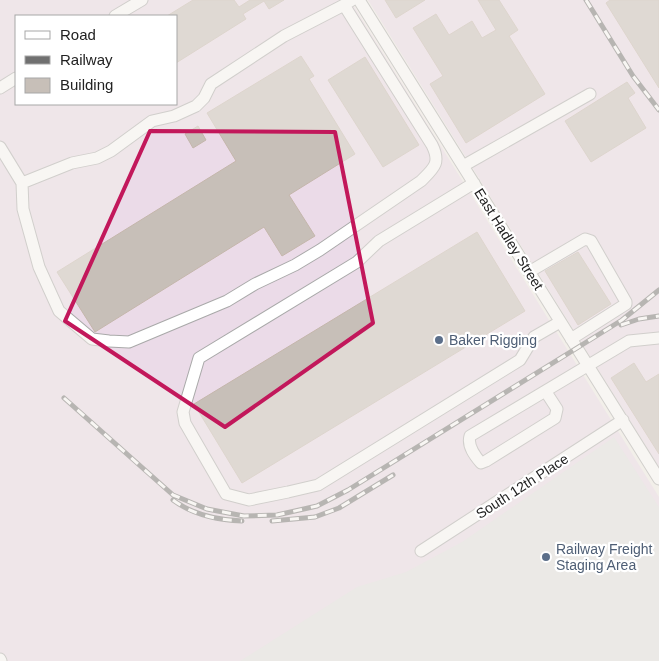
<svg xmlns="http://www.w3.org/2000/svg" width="659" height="661" viewBox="0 0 659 661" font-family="Arial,sans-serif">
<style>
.industrial{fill:#ebdbe8;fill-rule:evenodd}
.parking{fill:#e2e2e2}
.building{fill:#c7bfb8;stroke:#c4b6ab}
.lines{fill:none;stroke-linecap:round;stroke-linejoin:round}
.minor-casing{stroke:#a9a9a9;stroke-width:13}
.minor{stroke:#fff;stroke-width:11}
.rail-casing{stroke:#707070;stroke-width:5}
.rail{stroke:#fff;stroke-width:3;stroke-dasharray:9;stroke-linecap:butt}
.marked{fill:none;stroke:#c2185b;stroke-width:4;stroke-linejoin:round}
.service-dot{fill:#5c6f8a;stroke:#fff;stroke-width:2}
.labels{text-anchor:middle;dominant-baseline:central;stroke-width:4.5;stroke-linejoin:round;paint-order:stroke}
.street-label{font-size:14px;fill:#222;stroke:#fff}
.service-label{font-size:14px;fill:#4e5e75;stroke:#fff;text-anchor:start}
</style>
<rect width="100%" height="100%" fill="#f2efe9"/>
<path class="industrial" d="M0 0H350L659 497V661H0ZM16 16H176V104H16Z
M368 0H659V467Z"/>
<path class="parking" d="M614 437 659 507V661H240L357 587 406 572 462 542Z"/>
<path class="building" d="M193 0H234L239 7 250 0H284L269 9 264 1 243 14 246 19 176 63V16H167Z
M385 0H425L396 18Z
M478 0H499L518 30 509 36 545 94 466 143 430 84 443 76 413 28 436 14 449 35 472 21 482 38 496 30Z
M610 0H659V88L606 3Z
M301 56 314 76 309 79 355 154 289 195 315 236 282 256 264 227 95 332 57 272 236 161 207 113Z
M365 57 419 145 383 167 328 80Z
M627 82 635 93 628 98 646 128 591 162 565 121Z
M198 126 206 140 193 148 185 134Z
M477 232 525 311 242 483 194 404Z
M578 252 611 304 578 325 545 271Z
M634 363 646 382 659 374V454L611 378Z"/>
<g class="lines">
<g class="minor-casing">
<path id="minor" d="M359 0 659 479
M115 16 142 0
M0 88 16 78
M0 147 22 183 23 209 39 267 59 311 92 339 109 341 129 342 227 301 255 284 295 265 320 250 421 181C434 168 441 163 432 145L344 5 352 0
M463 166 590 94
M22 183 72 163 97 158 111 151 152 121 174 116 196 106 204 98 211 84 284 36 344 5
M474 183 379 241 357 262 199 358 183 412 185 423 226 494 249 500 288 492 318 485 520 360 534 337 560 322
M529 272 585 239 591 241 626 302V304L571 339
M546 392 557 409 555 418 486 461 481 463C475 456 467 446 470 436L629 341 659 338
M421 551 623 420
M0 659 1 661"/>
</g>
<use href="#minor" class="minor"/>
<g class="rail-casing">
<path id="rail" d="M586 0 633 76 659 110
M621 325 639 319 659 316
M64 398 173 495 207 509 244 516 277 515 317 506 348 490 622 320 659 290
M173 500C193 515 217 520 242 521
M272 521 315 517 339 508 393 475"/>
</g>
<use href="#rail" class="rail"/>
</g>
<path d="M0 0H659V661H0ZM150 131 335 132 373 323 225 427 65 321Z" fill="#f2efe9" fill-opacity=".55" fill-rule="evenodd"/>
<path class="marked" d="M150 131 335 132 373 323 225 427 65 321Z"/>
<g class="service-dot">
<circle cx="439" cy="340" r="5"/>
<circle cx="546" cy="557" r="5"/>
</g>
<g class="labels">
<g class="street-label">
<text transform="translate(509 239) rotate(58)">East Hadley Street</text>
<text transform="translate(522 486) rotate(-33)">South 12th Place</text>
</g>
<g class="service-label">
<text x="449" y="340">Baker Rigging</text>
<text x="556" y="549">Railway Freight<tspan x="556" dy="16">Staging Area</tspan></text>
</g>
</g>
<rect x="15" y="15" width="162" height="90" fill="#ffffff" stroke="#a7a7a7"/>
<rect x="25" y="31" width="25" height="8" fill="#ffffff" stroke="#a7a7a7"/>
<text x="60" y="40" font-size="15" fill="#222222">Road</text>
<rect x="25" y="56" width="25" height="8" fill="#707070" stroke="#a7a7a7"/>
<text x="60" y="65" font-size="15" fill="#222222">Railway</text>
<rect x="25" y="78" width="25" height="15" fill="#c7bfb8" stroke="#a7a7a7"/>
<text x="60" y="90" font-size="15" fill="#222222">Building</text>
</svg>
